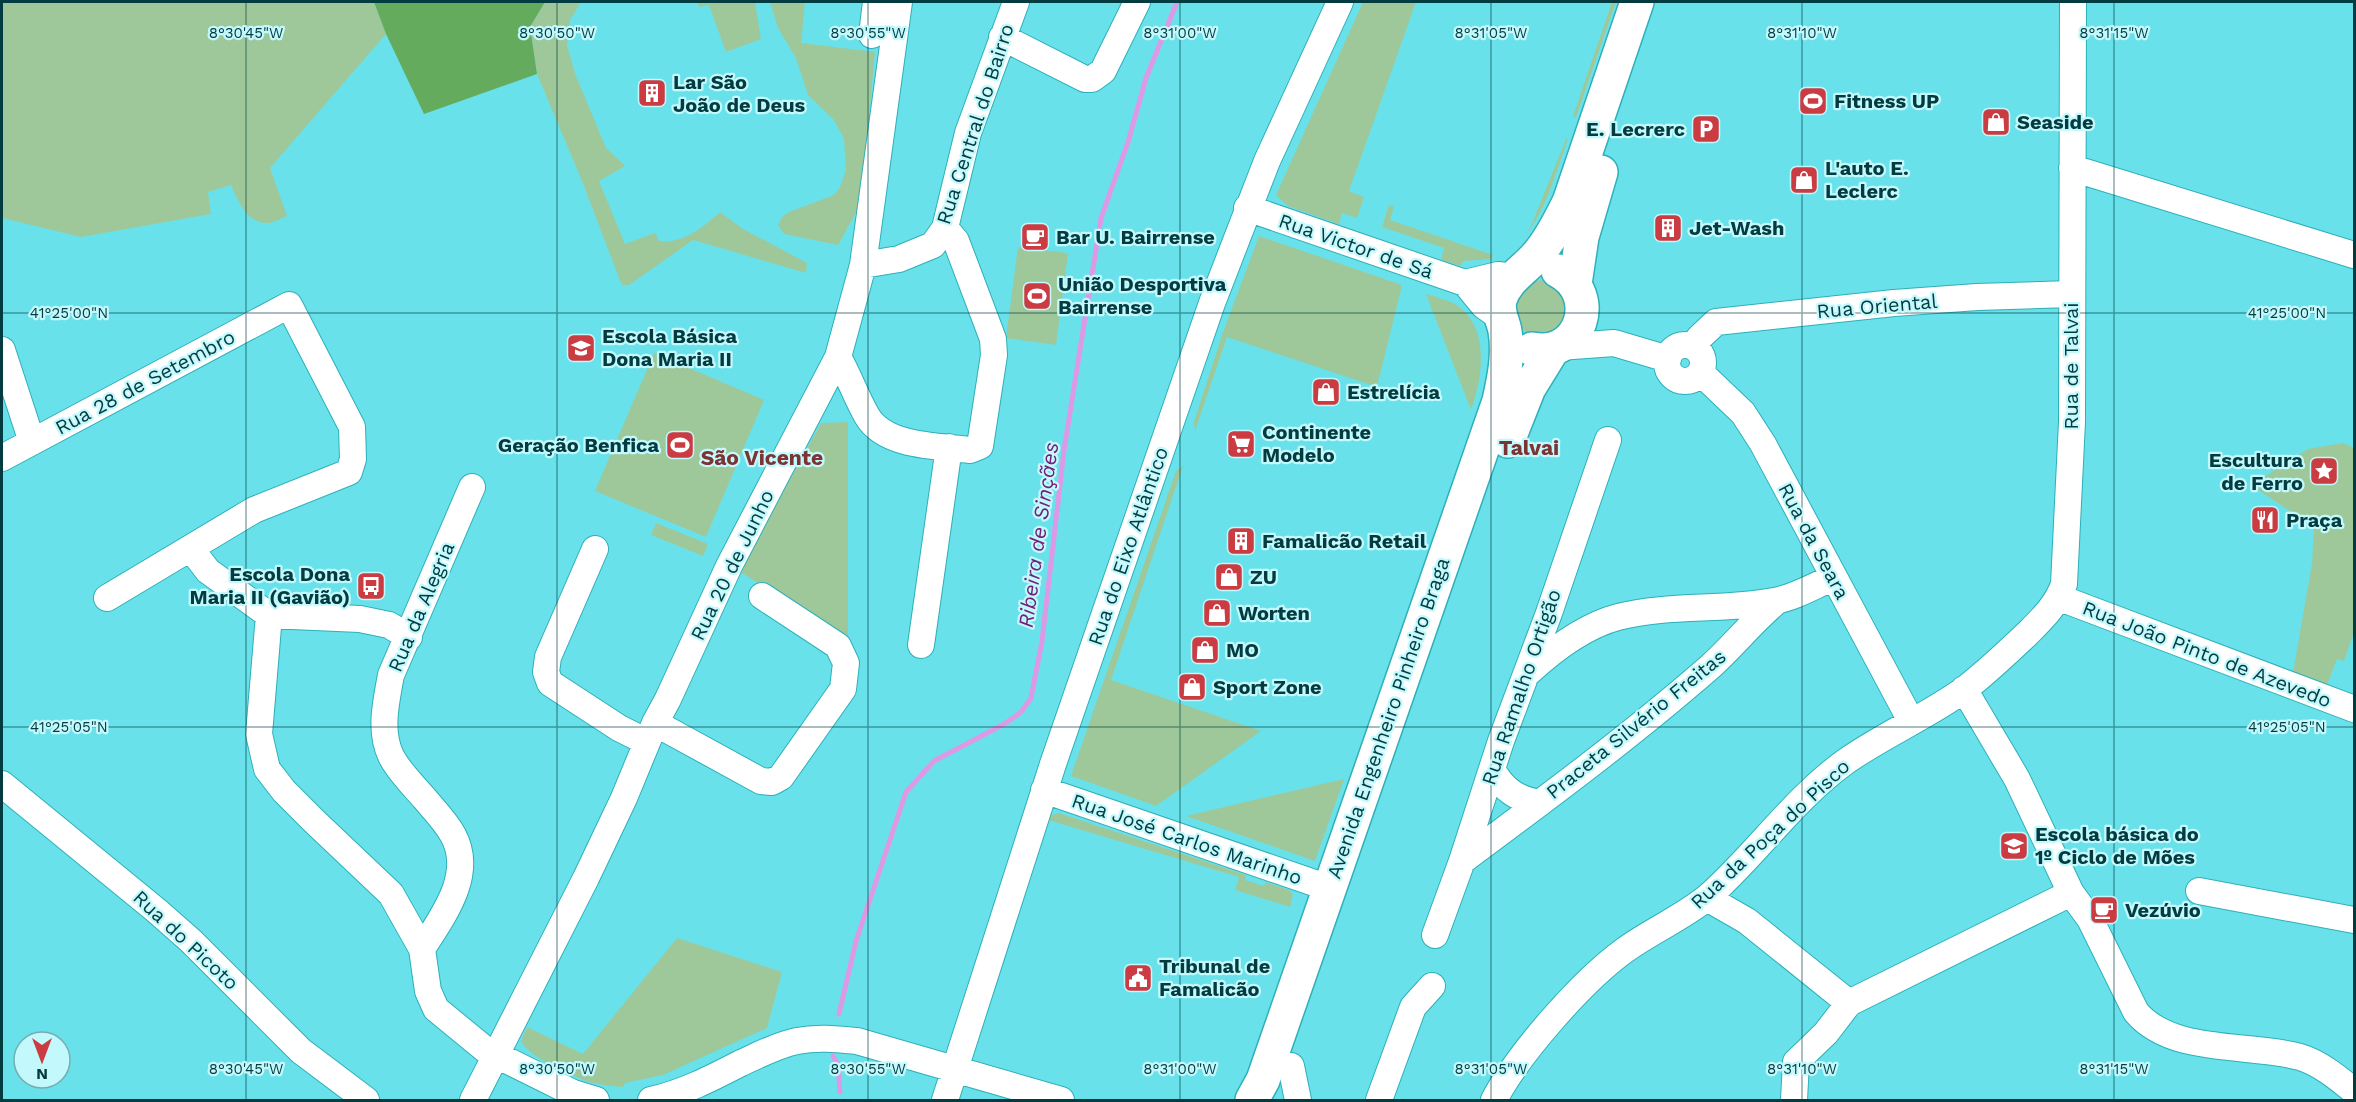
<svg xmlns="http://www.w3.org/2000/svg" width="2356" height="1102" viewBox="0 0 2356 1102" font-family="'Work Sans',sans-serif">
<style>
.green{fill:#9fc89a}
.forest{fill:#64ab5e}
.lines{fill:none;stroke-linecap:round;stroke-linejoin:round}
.stream{stroke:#dd99e6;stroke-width:5}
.minor-casing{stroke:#2db0b9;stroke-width:28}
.major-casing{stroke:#2db0b9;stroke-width:36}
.minor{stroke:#fff;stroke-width:26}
.major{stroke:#fff;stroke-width:33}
.ticks{fill:none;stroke:#033c40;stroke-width:1.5;stroke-opacity:0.45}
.labels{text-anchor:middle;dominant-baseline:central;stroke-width:4.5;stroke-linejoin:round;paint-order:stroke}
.poi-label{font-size:20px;font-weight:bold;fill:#033c40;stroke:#c3f9fd;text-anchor:start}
.street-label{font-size:20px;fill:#033c40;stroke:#c3f9fd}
.neighbourhood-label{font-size:21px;font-weight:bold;fill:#7b3333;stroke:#c3f9fd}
.water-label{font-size:21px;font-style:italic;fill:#71207c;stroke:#c3f9fd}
.ticks-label{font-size:15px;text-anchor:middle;fill:#033c40;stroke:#c3f9fd;stroke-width:4.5;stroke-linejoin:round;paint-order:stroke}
</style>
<rect width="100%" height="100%" fill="#69e1eb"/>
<path class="green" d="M2 2H374L386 34 270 168 287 216C282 218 275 222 269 223 247 225 238 200 231 185L208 192 211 214 81 237 2 218Z
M545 2H581L570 20 567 46 576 76 606 148 625 166 599 181 625 244 655 233 659 241C684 244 703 227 720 212L743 229 807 263 806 273 693 240 629 285H623L621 283 582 181 537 74 530 27Z
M697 2H755L761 39 726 52 709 5 699 7Z
M770 2H805L801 43 875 52 866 150 858 209 838 245 784 234 778 225 782 217 789 212 834 195 840 187 846 170 844 139 834 120 808 95 796 58 778 28Z
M1363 2H1416L1349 191 1364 197 1357 218 1342 213 1339 224 1288 206 1276 195Z
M1612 2H1616L1576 117 1573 116Z
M1566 139H1568C1556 172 1547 208 1525 236L1531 226Z
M1389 205 1394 207 1390 220 1493 255 1491 259 1463 261 1461 266 1441 260 1444 248 1382 227Z
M1259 236 1402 285 1377 387 1227 337 1195 431 1194 422 1222 335Z
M1018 247 1068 253 1056 345 1006 338Z
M1540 280 1551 282 1571 307 1555 334C1522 336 1518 333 1515 300L1530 283Z
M1426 294C1435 297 1445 299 1453 303 1491 324 1483 377 1471 410Z
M654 353 764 400 706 537 595 491Z
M848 422V640L739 571 821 423Z
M2343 443 2354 448V632L2344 661 2337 659 2327 685 2293 673 2312 563 2314 527 2251 485 2308 449Z
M1183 466 1111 680 1261 731 1156 806 1071 776 1176 471Z
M656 523 708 544 703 556 651 535Z
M1344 779 1315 861 1186 816Z
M1059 813 1246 875 1245 880 1264 886 1266 882 1289 890 1293 895 1290 907 1235 890 1239 877 1048 820 1052 815Z
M677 938 782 972 767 1028 663 1075 625 1083 623 1087C612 1086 601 1085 590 1082 573 1077 527 1056 521 1041L527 1027 583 1054Z"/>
<path class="forest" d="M374 2H545L530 27 537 74 424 114 386 34Z"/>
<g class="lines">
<path class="stream" d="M839 1014 856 941 906 792 934 761 1006 723 1021 712 1031 698 1042 641 1064 450 1101 218 1128 142 1146 78 1177 2
M833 1056 838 1065 840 1092"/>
<g class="minor-casing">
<path id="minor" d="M872 35 876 2
M1002 37 1085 79H1092L1103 71 1137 2
M2072 168 2354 255
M1247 208 1465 283 1484 306 1500 317
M863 265 899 259 933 245 945 228 968 133 1016 2
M1465 283 1498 275 1514 277
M1667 363a18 18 0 1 1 36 0a18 18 0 1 1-36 0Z
M1559 347 1614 343 1668 359
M1695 348 1699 338 1716 322 1894 303 1977 297 2072 294
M2 350 32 442
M838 357C849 376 856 397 867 416 885 447 938 446 970 450L980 446 994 355 993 339 956 241 945 228
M1701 373 1743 413 1763 444 1911 721
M2 458 289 305 352 427 353 459 349 472 254 510 107 598
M191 549 208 571 269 615 360 619 389 625 409 637
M595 549 548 657 546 672 550 683 619 728 647 742
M2060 598 2354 709
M269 615 259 734 267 769 284 791 314 821 391 894 422 949 428 991 436 1009 486 1050 573 1093 596 1100
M921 645 949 447
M1529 672C1554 649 1584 626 1618 617 1669 604 1722 611 1774 601 1794 598 1815 585 1833 578
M1964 689 2017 779 2071 893 2090 919 2136 1012C2172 1055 2250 1043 2300 1057 2320 1063 2338 1078 2354 1091
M655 723 761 781 772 782 781 777 843 689 846 663 838 646 762 596
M1492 769C1503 790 1517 799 1540 803
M2 784 157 911 191 941 301 1051 366 1100
M1044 790 1329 888
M1462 861C1547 798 1632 735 1711 666 1734 645 1753 621 1777 601
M2199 891 2354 920
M1707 898 1747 921 1849 1003
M1435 935 1462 861 1501 741 1549 613 1608 440
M422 949C442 917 475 875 453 835 446 822 435 811 425 799 414 786 399 772 391 756 379 731 386 702 391 675L472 487
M1291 1066 1298 1100
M473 1100 586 878 624 798 655 723 668 699 729 566 838 357 863 265 899 2
M651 1100C683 1093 712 1078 741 1063 759 1055 777 1045 797 1041 817 1037 836 1039 857 1041L1061 1100
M945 1100 1053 764 1212 303 1267 161 1340 2
M1379 1100 1413 1007 1432 986
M1494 1100C1518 1054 1582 981 1625 950 1651 931 1684 917 1709 896 1756 854 1794 799 1845 762 1883 735 1928 716 1965 689 1987 672 2007 653 2027 634 2042 619 2057 605 2064 584L2072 422 2073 2
M1794 1100 1796 1062 1826 1033 1849 1003 2071 893"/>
</g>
<g class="major-casing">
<path id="major" d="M1575 284 1582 237 1601 172
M1532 349C1581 359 1602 294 1558 271
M1508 441 1529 388 1553 349
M1252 1100 1263 1080 1499 401C1504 378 1509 355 1505 331 1503 320 1497 312 1500 300 1506 279 1525 270 1538 254 1551 239 1560 220 1569 202L1637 2"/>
</g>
<use href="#minor" class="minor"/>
<use href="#major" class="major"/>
</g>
<path class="ticks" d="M246 2V1100M557 2V1100M868 2V1100M1180 2V1100M1491 2V1100M1802 2V1100M2114 2V1100M2 313H2354M2 727H2354"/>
<defs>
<g id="building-square" transform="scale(1.5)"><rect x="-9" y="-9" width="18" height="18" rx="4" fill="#ca3b42" stroke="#c3f9fd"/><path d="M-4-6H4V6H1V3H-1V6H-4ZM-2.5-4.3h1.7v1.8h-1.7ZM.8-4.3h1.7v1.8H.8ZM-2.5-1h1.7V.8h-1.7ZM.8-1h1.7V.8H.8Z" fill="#fff"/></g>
<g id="stadium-square" transform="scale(1.5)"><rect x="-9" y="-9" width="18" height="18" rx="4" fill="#ca3b42" stroke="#c3f9fd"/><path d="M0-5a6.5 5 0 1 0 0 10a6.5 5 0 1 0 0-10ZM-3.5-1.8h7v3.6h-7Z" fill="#fff"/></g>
<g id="shop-square" transform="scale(1.5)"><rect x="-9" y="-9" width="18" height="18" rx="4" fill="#ca3b42" stroke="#c3f9fd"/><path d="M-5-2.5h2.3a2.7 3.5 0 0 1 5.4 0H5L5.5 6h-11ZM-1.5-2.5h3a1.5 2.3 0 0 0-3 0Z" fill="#fff"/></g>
<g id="parking-square" transform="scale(1.5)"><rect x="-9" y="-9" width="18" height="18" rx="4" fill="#ca3b42" stroke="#c3f9fd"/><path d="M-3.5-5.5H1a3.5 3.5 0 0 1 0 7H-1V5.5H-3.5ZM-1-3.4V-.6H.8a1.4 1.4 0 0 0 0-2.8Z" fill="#fff"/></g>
<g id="cafe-square" transform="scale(1.5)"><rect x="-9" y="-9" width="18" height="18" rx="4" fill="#ca3b42" stroke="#c3f9fd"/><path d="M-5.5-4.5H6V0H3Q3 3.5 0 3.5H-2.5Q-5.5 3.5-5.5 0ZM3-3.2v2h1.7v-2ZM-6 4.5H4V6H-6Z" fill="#fff"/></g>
<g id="school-square" transform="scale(1.5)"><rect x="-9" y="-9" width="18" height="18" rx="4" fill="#ca3b42" stroke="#c3f9fd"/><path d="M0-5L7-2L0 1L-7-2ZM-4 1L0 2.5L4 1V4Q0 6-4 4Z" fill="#fff"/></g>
<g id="supermarket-square" transform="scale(1.5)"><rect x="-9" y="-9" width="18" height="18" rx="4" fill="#ca3b42" stroke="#c3f9fd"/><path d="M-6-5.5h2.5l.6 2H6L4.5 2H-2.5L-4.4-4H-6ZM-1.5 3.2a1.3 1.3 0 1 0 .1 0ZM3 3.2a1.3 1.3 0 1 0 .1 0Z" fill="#fff"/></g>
<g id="sight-square" transform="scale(1.5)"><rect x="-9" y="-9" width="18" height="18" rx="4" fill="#ca3b42" stroke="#c3f9fd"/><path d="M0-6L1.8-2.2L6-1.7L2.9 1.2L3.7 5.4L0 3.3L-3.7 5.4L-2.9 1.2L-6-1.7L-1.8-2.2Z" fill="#fff"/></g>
<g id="restaurant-square" transform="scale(1.5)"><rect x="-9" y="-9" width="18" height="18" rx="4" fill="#ca3b42" stroke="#c3f9fd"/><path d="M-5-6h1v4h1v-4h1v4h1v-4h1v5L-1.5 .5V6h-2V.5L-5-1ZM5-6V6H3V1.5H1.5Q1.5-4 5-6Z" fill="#fff"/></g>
<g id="bus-square" transform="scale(1.5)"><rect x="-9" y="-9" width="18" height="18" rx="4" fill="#ca3b42" stroke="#c3f9fd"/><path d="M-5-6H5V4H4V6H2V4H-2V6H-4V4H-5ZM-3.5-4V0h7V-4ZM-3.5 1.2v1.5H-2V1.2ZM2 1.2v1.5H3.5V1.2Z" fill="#fff"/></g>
<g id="civic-square" transform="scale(1.5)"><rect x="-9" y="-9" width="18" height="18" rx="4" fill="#ca3b42" stroke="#c3f9fd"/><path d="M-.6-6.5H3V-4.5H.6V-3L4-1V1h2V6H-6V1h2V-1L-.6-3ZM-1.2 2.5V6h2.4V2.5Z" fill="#fff"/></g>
</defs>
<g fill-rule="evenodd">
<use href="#building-square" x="652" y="93"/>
<use href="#stadium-square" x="1813" y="101"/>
<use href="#shop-square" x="1996" y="122"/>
<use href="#parking-square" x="1706" y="129"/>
<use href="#shop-square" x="1804" y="180"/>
<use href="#building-square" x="1668" y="228"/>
<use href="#cafe-square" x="1035" y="237"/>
<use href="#stadium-square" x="1037" y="296"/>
<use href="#school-square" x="581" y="348"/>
<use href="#shop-square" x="1326" y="392"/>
<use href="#supermarket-square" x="1241" y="444"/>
<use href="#stadium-square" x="680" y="445"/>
<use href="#sight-square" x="2324" y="471"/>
<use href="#restaurant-square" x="2265" y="520"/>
<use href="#building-square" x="1241" y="541"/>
<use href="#shop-square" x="1229" y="577"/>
<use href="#bus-square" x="371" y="586"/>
<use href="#shop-square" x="1217" y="613"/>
<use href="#shop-square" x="1205" y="650"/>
<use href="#shop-square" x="1192" y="687"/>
<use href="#school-square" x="2014" y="846"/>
<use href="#cafe-square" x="2104" y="910"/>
<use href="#civic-square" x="1138" y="978"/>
</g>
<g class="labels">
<g class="poi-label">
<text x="673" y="82">Lar São<tspan x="673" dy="23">João de Deus</tspan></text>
<text x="1834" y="101">Fitness UP</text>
<text x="2017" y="122">Seaside</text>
<text x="1685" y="129" text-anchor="end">E. Lecrerc</text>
<text x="1825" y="168">L'auto E.<tspan x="1825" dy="23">Leclerc</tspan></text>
<text x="1689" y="228">Jet-Wash</text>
<text x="1056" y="237">Bar U. Bairrense</text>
<text x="1058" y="284">União Desportiva<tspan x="1058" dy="23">Bairrense</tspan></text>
<text x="602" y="336">Escola Básica<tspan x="602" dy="23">Dona Maria II</tspan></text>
<text x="1347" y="392">Estrelícia</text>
<text x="1262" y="432">Continente<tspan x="1262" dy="23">Modelo</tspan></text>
<text x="659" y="445" text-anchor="end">Geração Benfica</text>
<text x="2303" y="460" text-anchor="end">Escultura<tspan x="2303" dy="23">de Ferro</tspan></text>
<text x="2286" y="520">Praça</text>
<text x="1262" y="541">Famalicão Retail</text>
<text x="350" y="574" text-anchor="end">Escola Dona<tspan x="350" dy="23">Maria II (Gavião)</tspan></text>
<text x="1250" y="577">ZU</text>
<text x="1238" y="613">Worten</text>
<text x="1226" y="650">MO</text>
<text x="1213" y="687">Sport Zone</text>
<text x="2035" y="834">Escola básica do<tspan x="2035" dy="23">1º Ciclo de Mões</tspan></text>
<text x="2125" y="910">Vezúvio</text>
<text x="1159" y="966">Tribunal de<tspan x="1159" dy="23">Famalicão</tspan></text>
</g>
<g class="street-label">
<text transform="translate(975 124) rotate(-72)">Rua Central do Bairro</text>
<text transform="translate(1356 246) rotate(19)">Rua Victor de Sá</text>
<text transform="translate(1877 306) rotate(-5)">Rua Oriental</text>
<text transform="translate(2071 366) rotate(-90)">Rua de Talvai</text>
<text transform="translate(145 382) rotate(-28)">Rua 28 de Setembro</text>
<text transform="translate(1814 541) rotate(62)">Rua da Seara</text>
<text transform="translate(1128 546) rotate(-71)">Rua do Eixo Atlântico</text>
<text transform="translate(732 565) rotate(-64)">Rua 20 de Junho</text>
<text transform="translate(421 607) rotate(-67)">Rua da Alegria</text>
<text transform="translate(2207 654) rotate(21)">Rua João Pinto de Azevedo</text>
<text transform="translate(1521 687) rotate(-71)">Rua Ramalho Ortigão</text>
<text transform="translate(1388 718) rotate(-71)">Avenida Engenheiro Pinheiro Braga</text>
<text transform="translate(1636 724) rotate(-39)">Praceta Silvério Freitas</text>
<text transform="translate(1770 834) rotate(-43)">Rua da Poça do Pisco</text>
<text transform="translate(1187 839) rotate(19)">Rua José Carlos Marinho</text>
<text transform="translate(186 940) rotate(43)">Rua do Picoto</text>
</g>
<g class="neighbourhood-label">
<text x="1529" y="447">Talvai</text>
<text x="762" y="457">São Vicente</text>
</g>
<g class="water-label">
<text transform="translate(1038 535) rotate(-82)">Ribeira de Sinçães</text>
</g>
</g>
<g class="ticks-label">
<text x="246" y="38">8°30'45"W</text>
<text x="557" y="38">8°30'50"W</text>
<text x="868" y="38">8°30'55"W</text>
<text x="1180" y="38">8°31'00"W</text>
<text x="1491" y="38">8°31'05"W</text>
<text x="1802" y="38">8°31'10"W</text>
<text x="2114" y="38">8°31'15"W</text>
<text x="2287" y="318">41°25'00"N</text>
<text x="69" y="318">41°25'00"N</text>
<text x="2287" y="732">41°25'05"N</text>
<text x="69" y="732">41°25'05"N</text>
<text x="246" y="1074">8°30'45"W</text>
<text x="557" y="1074">8°30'50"W</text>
<text x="868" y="1074">8°30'55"W</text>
<text x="1180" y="1074">8°31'00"W</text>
<text x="1491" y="1074">8°31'05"W</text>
<text x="1802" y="1074">8°31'10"W</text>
<text x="2114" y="1074">8°31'15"W</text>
</g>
<rect width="2356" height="1102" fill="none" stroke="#033c40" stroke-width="6"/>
<g transform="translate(42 1060) rotate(180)"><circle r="28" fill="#c3f9fd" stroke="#76adb1" stroke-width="1.5"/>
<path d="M0-4.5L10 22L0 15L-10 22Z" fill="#ca3b42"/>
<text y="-9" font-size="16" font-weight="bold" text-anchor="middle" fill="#033c40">N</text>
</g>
</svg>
